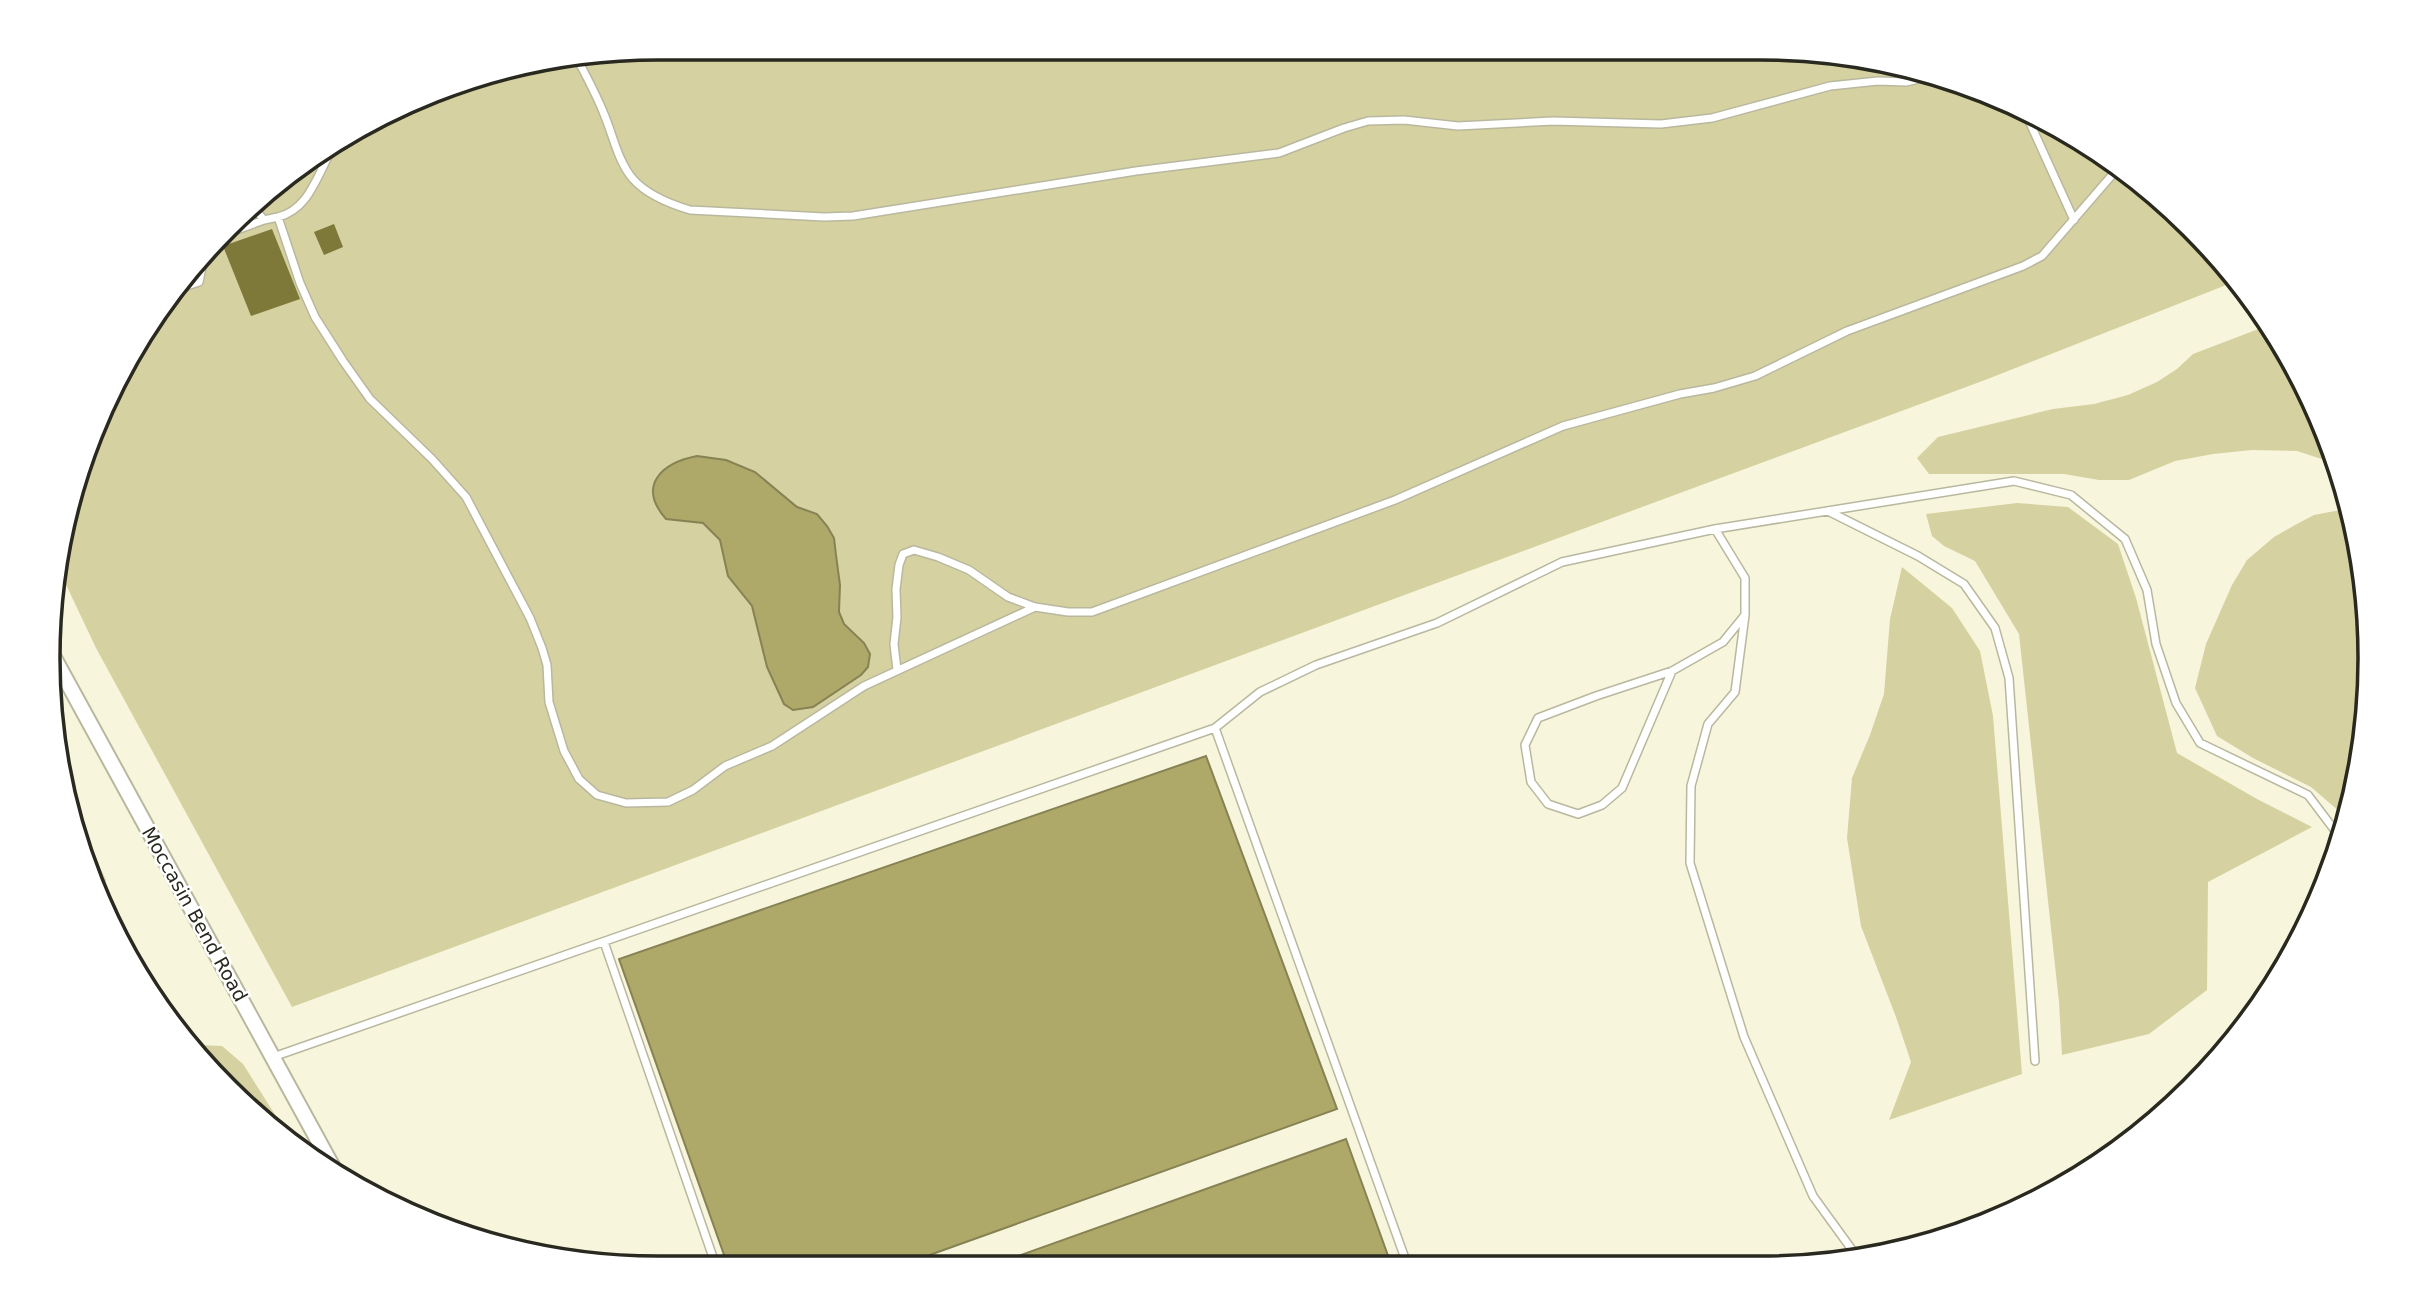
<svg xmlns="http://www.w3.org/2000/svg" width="2418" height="1315" viewBox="0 0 2418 1315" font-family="'DejaVu Sans',sans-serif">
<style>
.green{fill:#d5d1a0}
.water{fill:#aea869;stroke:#868253;stroke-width:2}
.building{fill:#7e7839}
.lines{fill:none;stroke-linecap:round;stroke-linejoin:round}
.service-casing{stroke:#b9b89f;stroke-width:10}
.minor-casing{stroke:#b9b89f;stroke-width:18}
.service{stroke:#fff;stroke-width:7}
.minor{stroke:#fff;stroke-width:14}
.labels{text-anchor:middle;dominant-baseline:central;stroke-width:5;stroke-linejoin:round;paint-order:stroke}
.street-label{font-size:19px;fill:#29291f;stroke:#fff}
.rim{fill:none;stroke:#29291f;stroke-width:3.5}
</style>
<rect width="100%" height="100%" fill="#f7f5dc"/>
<path class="green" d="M657 47 1800 49 1919 68 2065 129 2163 198 2239 280 1985 380 292 1007 96 648 61 574 68 500 150 319 286 174 461 80Z
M2269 325 2308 387 2337 464 2297 451 2252 450 2213 454 2175 461 2129 480H2099L2064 474H1929L1917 458 1938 437 2053 409 2094 404 2128 395 2157 382 2177 369 2193 354Z
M2017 503 2068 507 2118 544 2136 598 2177 753 2257 799 2312 827 2208 882 2207 990 2149 1034 2062 1055 2059 1002 2019 634 1975 561 1944 546 1932 536 1926 514Z
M2351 508 2369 617 2366 737 2349 810 2340 812 2311 787 2253 758 2217 736 2195 688 2206 644 2232 585 2247 560 2274 537 2295 525 2314 515Z
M1902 567 1952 608 1980 651 1993 716 2022 1074 1889 1120 1911 1062 1896 1017 1861 926 1847 838 1852 778 1870 735 1884 694 1890 619Z
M77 818 106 880 98 899 94 891Z
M197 1045 222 1046 243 1064 286 1132 199 1060 191 1047Z"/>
<path class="water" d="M697 456 726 460 755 472 797 507 817 514 827 526 834 538 836 555 840 585 839 612 844 624 864 643 870 654 868 667 861 675 813 707 793 710 784 704 767 667 752 606 728 576 720 540 703 523 666 519C637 486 661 463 697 456Z
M1206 756 1337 1109 899 1266H728L619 959Z
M1346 1139 1391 1264 993 1265Z"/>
<path class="building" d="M334 224 343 247 324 255 314 232Z
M272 229 300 299 251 316 223 246Z"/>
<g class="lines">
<g class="service-casing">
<path id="service" d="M578 60C587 78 597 96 604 114 613 135 618 162 633 179 647 195 670 204 690 210L824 217 853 216 1136 171 1279 153 1344 128 1368 121 1404 120 1458 126 1553 121 1661 124 1712 118 1830 86 1878 81 1906 82 1936 75
M459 81 466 79
M2025 112 2074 220
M254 208 264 220
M278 217C310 209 317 174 333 148
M231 232 264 220 278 217 300 283 315 317 343 361 370 399 432 459 466 497 530 618 542 648 547 665 549 702 564 751 579 779 597 795 626 803 668 802 693 790 725 766 772 746 864 686 1035 607
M178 289 199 282 203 262
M1828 511 1918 556 1964 584 1995 628 2009 678 2035 1061
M1745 615 1735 692 1708 724 1691 786 1690 863 1744 1037 1813 1196 1858 1258
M897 670 894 644 897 617 896 589 899 565 903 554 914 550 938 557 969 570 1008 597 1035 607 1068 612H1092L1395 500 1563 426 1680 394 1714 388 1755 376 1847 331 2023 266 2042 256 2119 167
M1672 671 1622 788 1602 805 1578 814 1548 804 1531 782 1525 745 1538 718 1596 696 1672 671 1723 642 1745 615V578L1715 529
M1215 728 1260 692 1316 665 1437 623 1562 562 1715 529 2014 481 2071 495 2125 539 2147 590 2156 644 2176 703 2200 743 2308 795 2342 840
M604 942 716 1266
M273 1057 1215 728 1407 1264"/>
</g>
<g class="minor-casing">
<path id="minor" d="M53 656 336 1173"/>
</g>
<use href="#service" class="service"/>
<use href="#minor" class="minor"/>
</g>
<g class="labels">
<g class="street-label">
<text transform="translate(195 914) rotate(61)">Moccasin Bend Road</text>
</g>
</g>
<path d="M0 0H2418V1315H0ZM658 60H1760A598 598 0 0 1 2358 658V658A598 598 0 0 1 1760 1256H658A598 598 0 0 1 60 658V658A598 598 0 0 1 658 60Z" fill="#fff" fill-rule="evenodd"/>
<path class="rim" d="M658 60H1760A598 598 0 0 1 2358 658V658A598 598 0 0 1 1760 1256H658A598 598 0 0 1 60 658V658A598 598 0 0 1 658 60Z"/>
</svg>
